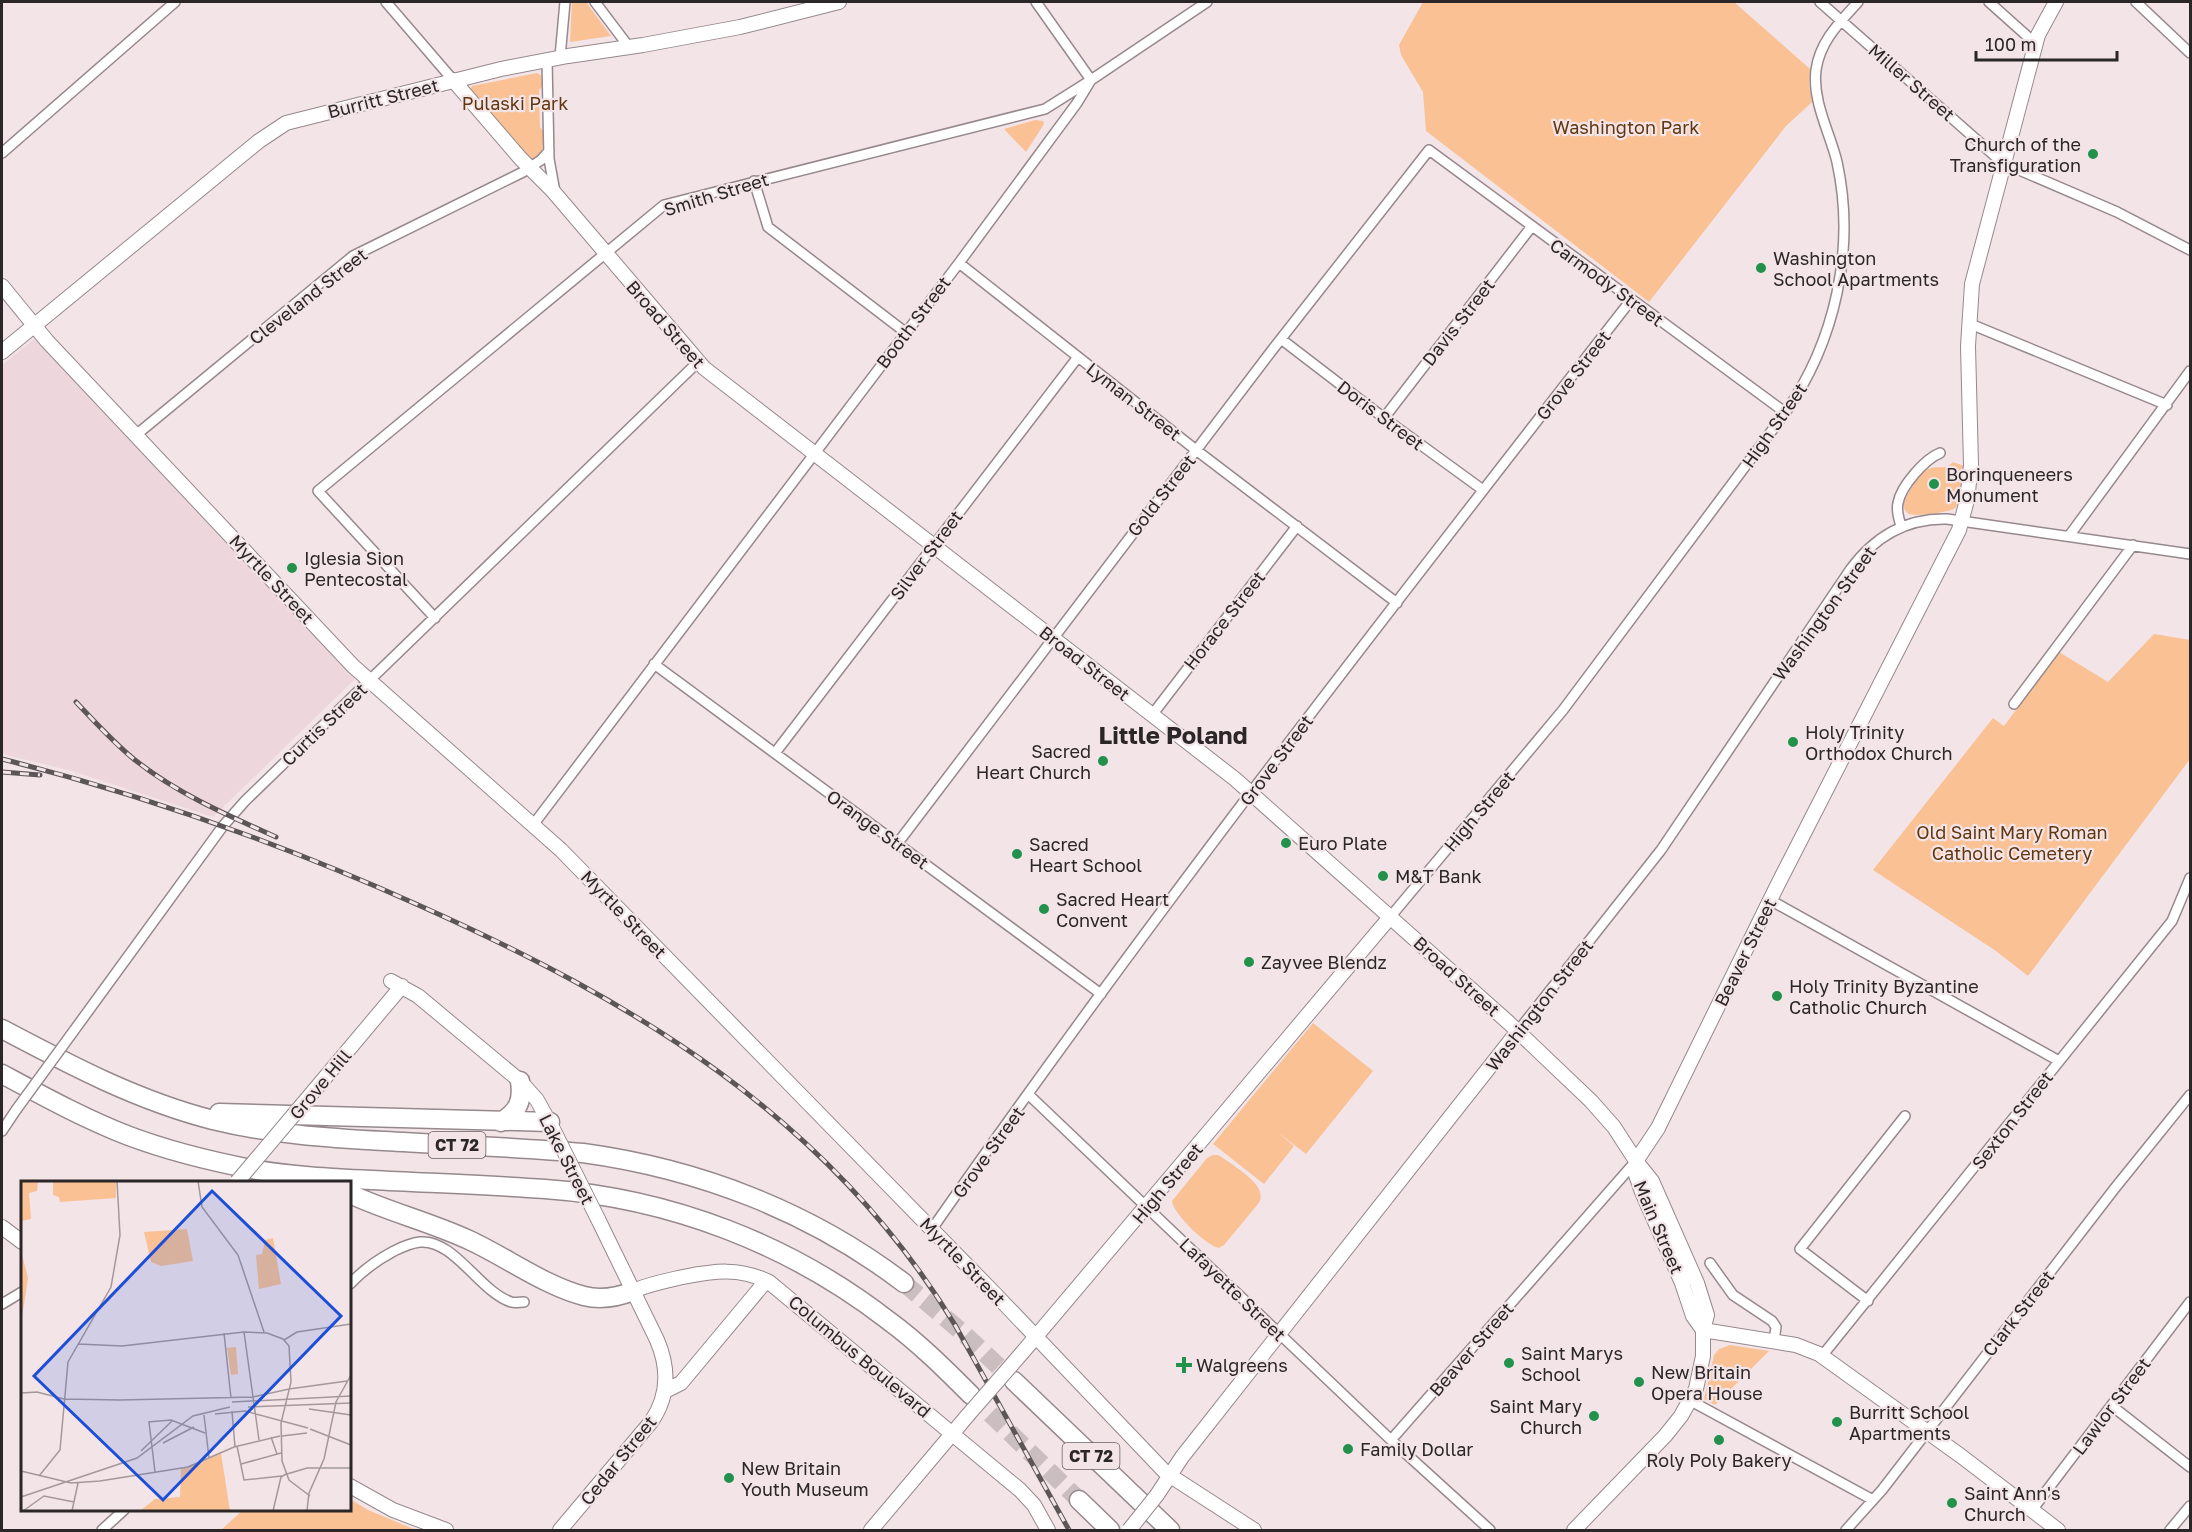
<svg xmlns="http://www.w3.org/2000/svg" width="2192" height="1532" viewBox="0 0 2192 1532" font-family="'Golos Text',sans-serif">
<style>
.built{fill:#edd6dc}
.green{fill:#f9c194}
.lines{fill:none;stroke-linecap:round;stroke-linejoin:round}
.highway-tunnel{stroke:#cbbec1;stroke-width:18;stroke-dasharray:18 9;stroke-linecap:butt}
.street-casing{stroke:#96888c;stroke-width:12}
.secondary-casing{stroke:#96888c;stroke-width:16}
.highway-casing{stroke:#96888c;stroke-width:21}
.street{stroke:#fff;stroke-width:9}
.secondary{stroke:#fff;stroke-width:14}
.highway{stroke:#fff;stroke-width:18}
.rail-casing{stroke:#5d5658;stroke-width:5}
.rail{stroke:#f3e4e8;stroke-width:3;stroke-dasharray:9;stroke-linecap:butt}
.street-bridge-casing{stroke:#96888c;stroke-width:12;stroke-linecap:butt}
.secondary-bridge-casing{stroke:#96888c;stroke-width:16;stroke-linecap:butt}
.street-bridge{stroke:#fff;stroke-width:9}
.secondary-bridge{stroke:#fff;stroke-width:14}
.poi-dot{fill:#21914b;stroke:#f3e4e8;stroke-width:2}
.labels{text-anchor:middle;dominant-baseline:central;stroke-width:4.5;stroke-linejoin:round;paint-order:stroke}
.shield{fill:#f3e4e8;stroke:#675f61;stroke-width:1.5}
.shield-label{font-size:16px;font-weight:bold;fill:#2b2627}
.street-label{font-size:18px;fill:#2b2627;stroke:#f3e4e8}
.park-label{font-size:18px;fill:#61370f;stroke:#f3e4e8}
.poi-label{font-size:18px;fill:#2b2627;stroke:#f3e4e8;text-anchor:start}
.district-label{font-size:24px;font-weight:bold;fill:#2b2627;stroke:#f3e4e8}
.inset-road{fill:none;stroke:#a3989b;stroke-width:1.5}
.view{fill:#1d4ed8;fill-opacity:0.15;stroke:#1d4ed8;stroke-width:3}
.inset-edge{fill:none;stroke:#2b2627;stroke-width:3}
</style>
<rect width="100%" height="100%" fill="#f3e4e8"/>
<path class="built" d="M37 337 358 676 213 817 72 771 2 754V365Z"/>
<path class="green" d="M572 2H586L611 36 570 42Z
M1423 2H1734L1810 69 1809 83 1812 102 1786 126 1649 302 1426 131 1423 92 1401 55 1399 45Z
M537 73 542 76V86L539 91 540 127 543 131C543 145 545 159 528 160L512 144 513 138 478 97H473L469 91 472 86Z
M1035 120 1043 121 1044 124 1026 152 1004 129Z
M1953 462 1964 466C1963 477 1964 499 1955 508 1952 512 1913 517 1909 514 1904 511 1903 506 1904 502 1909 492 1919 471 1931 468 1940 466 1946 470 1953 462Z
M2154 634 2190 640V759L2028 976 1996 951 1873 870 1993 718 2004 726 2059 652 2108 682Z
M1313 1023 1373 1071 1306 1154 1276 1131 1294 1146 1264 1184 1213 1144Z
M1213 1155H1218L1223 1158C1235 1167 1271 1187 1258 1204L1224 1245 1219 1248C1207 1246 1173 1214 1172 1201L1207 1158Z
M1730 1345 1769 1351 1715 1405 1704 1399 1714 1355 1719 1349Z
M350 1499 368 1510 416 1530H221L243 1510H350Z"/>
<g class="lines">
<path class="highway-tunnel" d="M904 1283 963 1333 1014 1381
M971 1395 1079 1500"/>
<g class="street-casing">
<path id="street" d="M386 2 453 80
M595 2 629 47
M1820 2 2003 163 2117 212 2190 250
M1989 2 2036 44
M2136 2 2190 53
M560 57 565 2
M547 60 549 159 555 192
M2 153 175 2
M754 181 768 227 905 332
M959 263 1196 450 1397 603
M1968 323 2167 405
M1281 339 1384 418 1483 490
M1384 418 1532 226
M136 435 353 256 523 172 541 160 549 151
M1901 526C1899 519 1896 511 1898 503 1901 486 1925 459 1940 453
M2069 536 2190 371
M435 618 318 491 664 205 1045 109 1091 80 1036 2
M654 664 1101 994
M2014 704 2133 545
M1152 715 1297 526
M775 753 1078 357
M533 825 959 263 1077 103 1091 80 1207 2
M897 844 1273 349 1429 150 1786 413
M1770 900 2059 1061
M1391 916 1563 710 1785 413C1835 342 1856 249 1837 162 1830 133 1812 101 1816 70 1820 41 1840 22 1858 2
M1518 1031 1661 850 1850 570C1874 537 1905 518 1947 519L2190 554
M70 1036 223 826 245 801 698 362
M1029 1095 1391 1440 1490 1530
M2 1131 16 1110
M932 1229C1154 911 1393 606 1631 300
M1710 1263 1733 1295 1772 1321 1776 1327 1774 1341
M350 1284C363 1270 377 1260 394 1251 402 1247 410 1243 420 1242 454 1239 480 1292 511 1302 515 1303 520 1302 524 1302
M1868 1301 1800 1249 1905 1116
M2 1304 22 1292
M1822 1356 2172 921 2190 878
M1691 1401 1873 1500
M2112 1406 2190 1467
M1391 1440 1636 1161
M2032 1510 2190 1302
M102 1530 124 1510
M1846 1530 1882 1490 2115 1188 2190 1095
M2170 1530 2190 1506"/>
</g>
<g class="secondary-casing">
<path id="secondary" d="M453 80 521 159 552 190 704 368 1235 779 1509 1023 1591 1101 1614 1127 1636 1161 1652 1181 1697 1283 1707 1315 1703 1330V1356L1696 1389 1681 1416 1665 1436 1574 1530
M2 286 47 341 353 666 561 850 996 1295 1166 1473 1254 1530
M2 352 259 141 286 123 501 69 568 56 643 45 740 27 839 2
M391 981 418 996 520 1081 537 1100 553 1129
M302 1105 402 986
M1636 1161 1658 1128 1777 886 1959 530 1967 500 1971 465 1968 346 1972 284 2038 35 2056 2
M1636 1161V1175L1642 1192 1682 1283 1693 1316 1703 1330
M2 1227 22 1242
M633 1291C649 1284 665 1281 683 1277 714 1271 739 1267 769 1282L1020 1490 1034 1505 1048 1530
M1703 1330 1796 1345 1819 1354 1961 1456 2058 1530
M1022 1353 1391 916
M665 1391 681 1383 766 1281
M350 1486 393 1510 446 1530
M1157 1495 1182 1457 1518 1031
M560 1530 651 1422C669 1396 669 1368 657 1340L598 1219
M871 1530 968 1415"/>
</g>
<g class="highway-casing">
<path id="highway" d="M2 1029C70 1065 138 1101 213 1120 270 1134 327 1138 384 1141 451 1145 517 1147 583 1153 700 1169 811 1212 904 1283
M2 1074C43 1096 85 1119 129 1136 169 1151 210 1161 251 1169 291 1176 331 1178 372 1180 429 1183 487 1185 545 1189 670 1198 790 1244 889 1321 919 1343 945 1369 971 1395
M219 1113 550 1122
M501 1122C518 1111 523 1102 520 1081
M350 1194C389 1212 430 1222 469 1240 506 1257 545 1286 584 1296 600 1300 618 1297 633 1291
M1014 1381 1170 1530
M1079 1500 1110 1530"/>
</g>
<use href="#street" class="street"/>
<use href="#secondary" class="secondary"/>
<use href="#highway" class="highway"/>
<g class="rail-casing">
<path id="rail" d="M76 702C95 722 114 743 135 760 178 794 227 815 276 837
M2 759C144 795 282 844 416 904 634 1001 828 1116 955 1325L1069 1530
M2 772 40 775"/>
</g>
<use href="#rail" class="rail"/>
<g class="street-bridge-casing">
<path id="street-bridge" d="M16 1110 70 1036"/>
</g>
<g class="secondary-bridge-casing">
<path id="secondary-bridge" d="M554 1131 598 1219
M237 1182 302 1105
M968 1415 1022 1353
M1129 1530 1157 1495"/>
</g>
<use href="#street-bridge" class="street-bridge"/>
<use href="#secondary-bridge" class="secondary-bridge"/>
</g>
<g class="poi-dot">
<circle cx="2093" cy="154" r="6"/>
<circle cx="1761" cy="268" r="6"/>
<circle cx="1934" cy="484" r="6"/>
<circle cx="292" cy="568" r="6"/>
<circle cx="1793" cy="742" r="6"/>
<circle cx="1103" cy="761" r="6"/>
<circle cx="1286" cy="843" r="6"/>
<circle cx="1017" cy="854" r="6"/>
<circle cx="1383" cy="876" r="6"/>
<circle cx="1044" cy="909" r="6"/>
<circle cx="1249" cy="962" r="6"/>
<circle cx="1777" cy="996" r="6"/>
<circle cx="1509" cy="1363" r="6"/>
<path d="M1181 1356h6v6h6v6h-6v6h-6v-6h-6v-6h6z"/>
<circle cx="1639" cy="1382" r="6"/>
<circle cx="1594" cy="1416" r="6"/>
<circle cx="1837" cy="1422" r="6"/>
<circle cx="1719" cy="1440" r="6"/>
<circle cx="1348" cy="1449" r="6"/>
<circle cx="729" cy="1478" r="6"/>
<circle cx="1952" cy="1503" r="6"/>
</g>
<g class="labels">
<g class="shield">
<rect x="428.5" y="1132" width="57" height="26" rx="4.5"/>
<rect x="1062.5" y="1443" width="57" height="26" rx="4.5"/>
</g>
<g class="shield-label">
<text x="457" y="1145">CT 72</text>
<text x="1091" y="1456">CT 72</text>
</g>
<g class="street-label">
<text transform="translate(1912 82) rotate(41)">Miller Street</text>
<text transform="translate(383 98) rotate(-14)">Burritt Street</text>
<text transform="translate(716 194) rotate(-17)">Smith Street</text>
<text transform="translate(1607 282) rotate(36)">Carmody Street</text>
<text transform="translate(308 296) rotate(-38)">Cleveland Street</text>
<text transform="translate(913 322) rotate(-53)">Booth Street</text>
<text transform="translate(1458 322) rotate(-52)">Davis Street</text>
<text transform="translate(666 324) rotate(49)">Broad Street</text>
<text transform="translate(1573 375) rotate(-52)">Grove Street</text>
<text transform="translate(1134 401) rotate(38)">Lyman Street</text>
<text transform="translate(1381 415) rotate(37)">Doris Street</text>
<text transform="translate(1774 425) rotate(-55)">High Street</text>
<text transform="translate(1161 495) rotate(-52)">Gold Street</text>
<text transform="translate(926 555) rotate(-53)">Silver Street</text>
<text transform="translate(272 579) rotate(47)">Myrtle Street</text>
<text transform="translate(1824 613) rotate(-54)">Washington Street</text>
<text transform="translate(1224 620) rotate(-52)">Horace Street</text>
<text transform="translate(1085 663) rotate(38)">Broad Street</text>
<text transform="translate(324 724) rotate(-44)">Curtis Street</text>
<text transform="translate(1276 760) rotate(-53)">Grove Street</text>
<text transform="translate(1479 811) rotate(-50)">High Street</text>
<text transform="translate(878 829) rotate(36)">Orange Street</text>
<text transform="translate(624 914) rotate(46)">Myrtle Street</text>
<text transform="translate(1745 952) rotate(-64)">Beaver Street</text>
<text transform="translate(1457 976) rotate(42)">Broad Street</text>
<text transform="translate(1539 1005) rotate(-52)">Washington Street</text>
<text transform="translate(320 1084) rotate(-50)">Grove Hill</text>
<text transform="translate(2012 1120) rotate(-52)">Sexton Street</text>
<text transform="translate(988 1152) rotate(-54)">Grove Street</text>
<text transform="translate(567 1159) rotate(63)">Lake Street</text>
<text transform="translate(1167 1183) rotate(-50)">High Street</text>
<text transform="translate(1659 1227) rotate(67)">Main Street</text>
<text transform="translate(963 1261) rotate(46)">Myrtle Street</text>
<text transform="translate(1233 1289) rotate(44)">Lafayette Street</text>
<text transform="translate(2018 1313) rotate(-52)">Clark Street</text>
<text transform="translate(1471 1349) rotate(-49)">Beaver Street</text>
<text transform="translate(860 1356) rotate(40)">Columbus Boulevard</text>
<text transform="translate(2111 1406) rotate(-53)">Lawlor Street</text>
<text transform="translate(618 1460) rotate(-51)">Cedar Street</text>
</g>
<g class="park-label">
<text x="515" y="103">Pulaski Park</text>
<text x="1626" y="127">Washington Park</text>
<text x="2012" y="832">Old Saint Mary Roman<tspan x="2012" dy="21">Catholic Cemetery</tspan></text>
</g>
<g class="poi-label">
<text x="2081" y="144" text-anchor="end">Church of the<tspan x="2081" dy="21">Transfiguration</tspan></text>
<text x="1773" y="258">Washington<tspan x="1773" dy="21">School Apartments</tspan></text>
<text x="1946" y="474">Borinqueneers<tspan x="1946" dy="21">Monument</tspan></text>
<text x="304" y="558">Iglesia Sion<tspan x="304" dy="21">Pentecostal</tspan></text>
<text x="1805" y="732">Holy Trinity<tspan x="1805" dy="21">Orthodox Church</tspan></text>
<text x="1091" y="751" text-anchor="end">Sacred<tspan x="1091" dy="21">Heart Church</tspan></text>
<text x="1298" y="843">Euro Plate</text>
<text x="1029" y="844">Sacred<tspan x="1029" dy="21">Heart School</tspan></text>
<text x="1395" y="876">M&amp;T Bank</text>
<text x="1056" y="899">Sacred Heart<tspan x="1056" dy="21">Convent</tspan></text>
<text x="1261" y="962">Zayvee Blendz</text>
<text x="1789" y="986">Holy Trinity Byzantine<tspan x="1789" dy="21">Catholic Church</tspan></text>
<text x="1521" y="1353">Saint Marys<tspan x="1521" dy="21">School</tspan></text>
<text x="1196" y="1365">Walgreens</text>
<text x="1651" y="1372">New Britain<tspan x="1651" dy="21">Opera House</tspan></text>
<text x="1582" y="1406" text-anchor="end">Saint Mary<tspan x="1582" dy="21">Church</tspan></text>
<text x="1849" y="1412">Burritt School<tspan x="1849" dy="21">Apartments</tspan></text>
<text x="1360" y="1449">Family Dollar</text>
<text x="1719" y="1460" text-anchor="middle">Roly Poly Bakery</text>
<text x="741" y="1468">New Britain<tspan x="741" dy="21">Youth Museum</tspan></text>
<text x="1964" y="1493">Saint Ann's<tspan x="1964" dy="21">Church</tspan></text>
</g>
<g class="district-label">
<text x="1173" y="734">Little Poland</text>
</g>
</g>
<g transform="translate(21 1181)">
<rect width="330" height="330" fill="#f3e4e8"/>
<path d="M0 0H17L16 10 8 12 10 38 0 40ZM32 0H95V17L39 21 38 16 32 14ZM166 48 172 80 140 85 130 81 123 51ZM252 57 260 103 238 108 235 74 241 73 244 59ZM0 70 7 97 1 136H0ZM215 166 217 193 210 194 206 167ZM200 272 209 330H119L134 318 159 316 160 288Z" fill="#f9c194"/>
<path class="inset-road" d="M177 0 181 26 217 74 243 151M203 152 210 217M263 159 276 151 330 143M57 163 101 165 223 151M268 208 326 200M0 212 16 211 43 218 99 219 232 216 268 208M211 221 330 215M227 226 330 222M288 228 330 234M211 230 214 266M194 233 224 230 287 247M183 234 188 277M127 241 150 239 184 252M128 241 134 291M289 248 330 264M261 255 286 252M250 256 256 273M238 259 223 151 246 152 262 158 268 165 270 201 260 242 261 280 268 299 289 315M142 262 173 246M216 265 223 299 261 295M120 270 152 239M220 283 260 272M0 290 50 302 79 300 167 286 213 266 259 255M266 293 286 287H330M18 295 39 269 47 181 90 106 99 54 96 0M0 316 116 277 172 235 209 226M2 330 23 315 53 321M51 330 57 302M252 330 260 296 265 293M286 330 288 312 303 278 315 221 330 194"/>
<path class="view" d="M191 10 320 135 142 319 13 195Z"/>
<rect width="330" height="330" class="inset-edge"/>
</g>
<rect width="2192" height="1532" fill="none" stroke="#2b2627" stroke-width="6"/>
<path d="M1976 51v9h141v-9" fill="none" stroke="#2b2627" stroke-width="3"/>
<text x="1985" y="51" font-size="18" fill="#2b2627" stroke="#f3e4e8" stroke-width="4.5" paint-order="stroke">100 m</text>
</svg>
